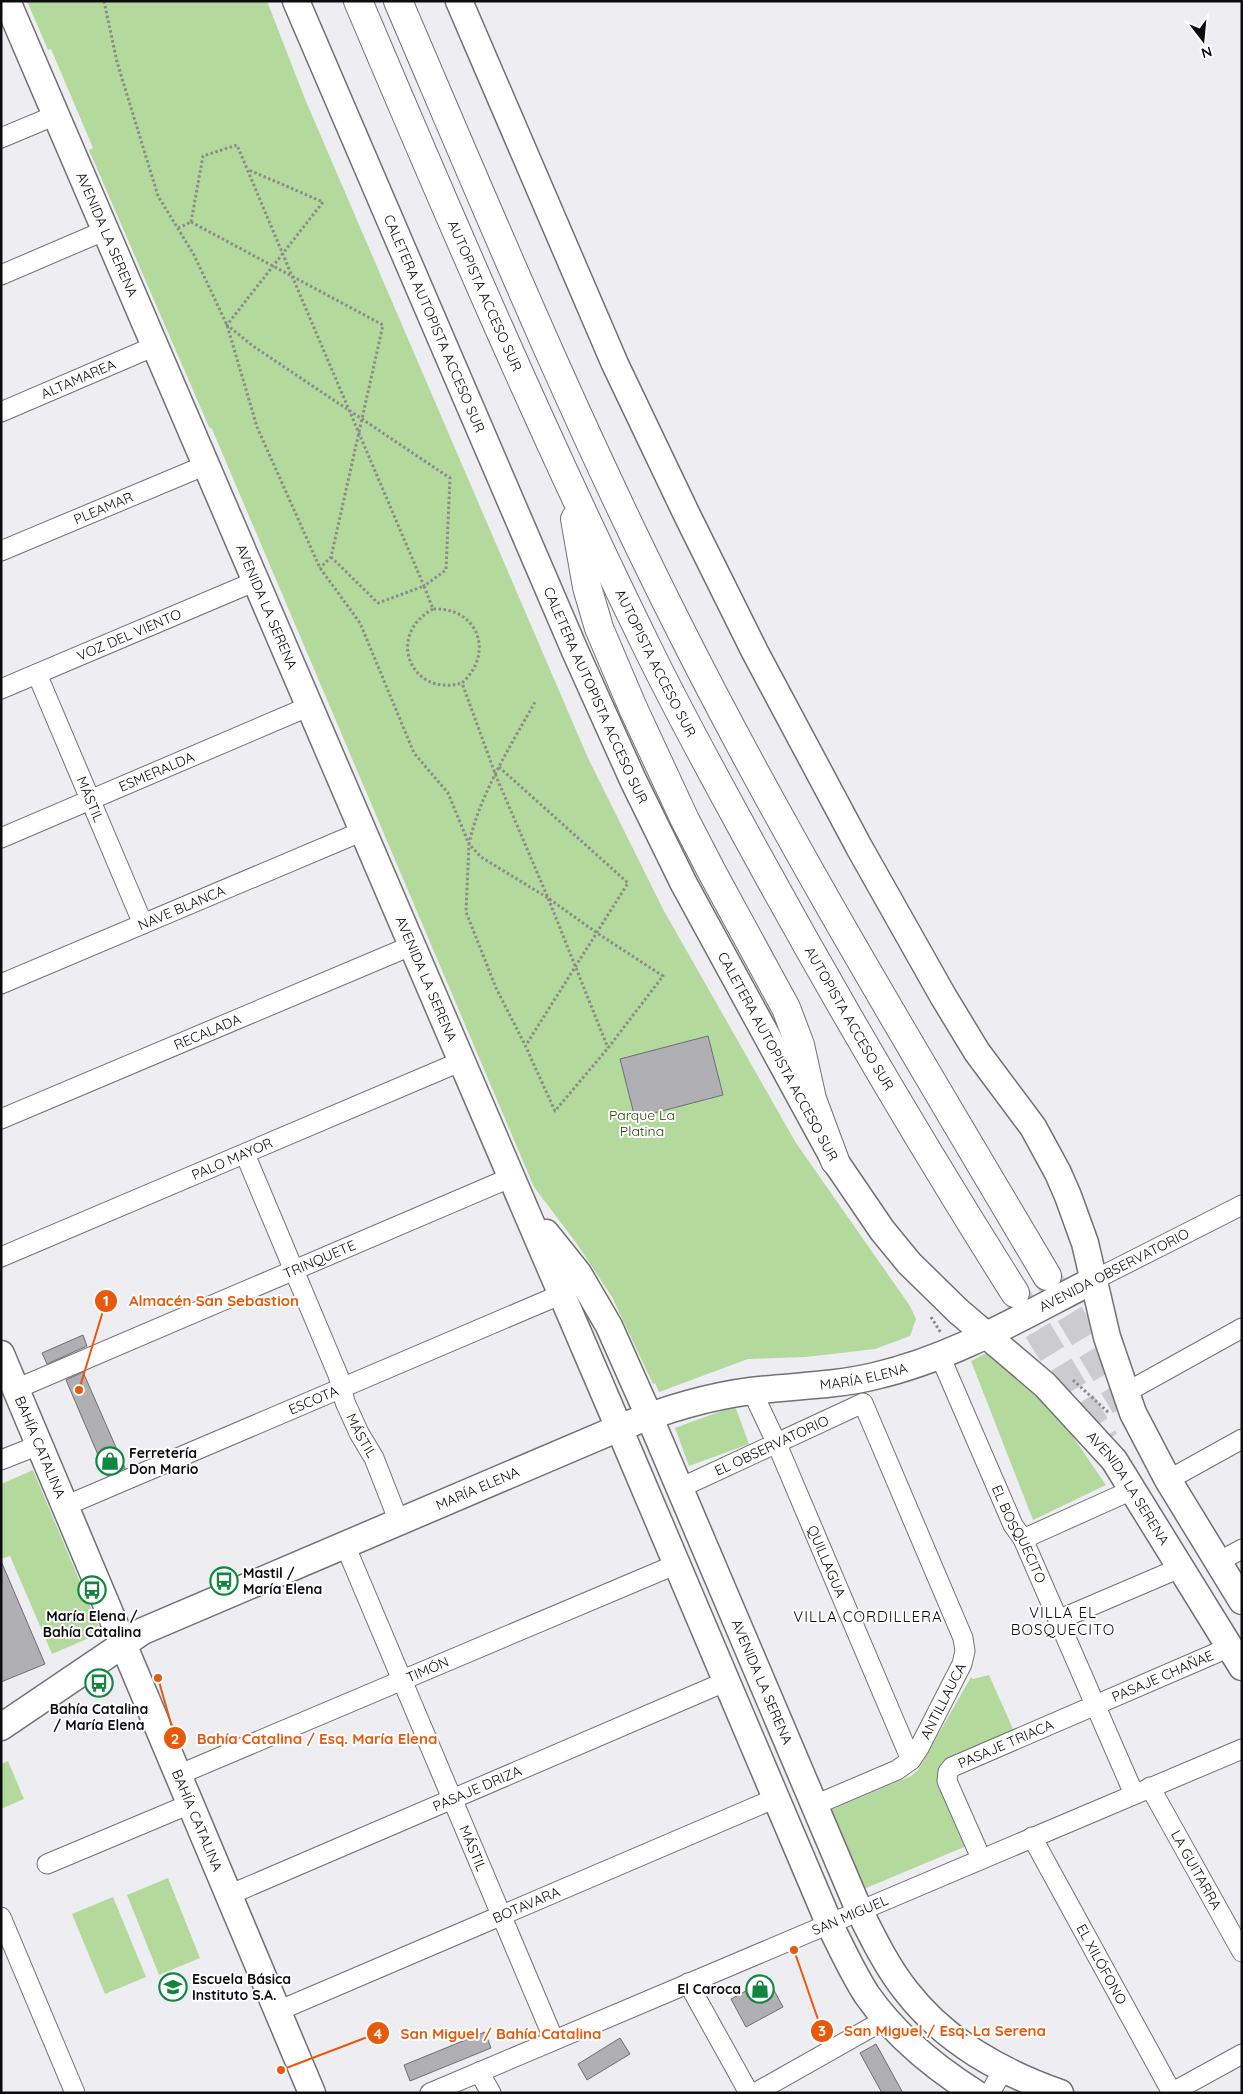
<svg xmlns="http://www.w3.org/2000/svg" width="1243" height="2094" viewBox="0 0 1243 2094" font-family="Quicksand,sans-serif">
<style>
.green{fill:#b4d99d}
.building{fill:#afafb4;stroke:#6f6f73}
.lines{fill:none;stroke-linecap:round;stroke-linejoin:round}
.highway-tunnel{stroke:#ccccd0;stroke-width:28;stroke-dasharray:28 14;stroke-linecap:butt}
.street-casing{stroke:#717175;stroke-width:21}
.secondary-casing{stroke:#717175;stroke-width:29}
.highway-casing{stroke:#717175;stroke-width:30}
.path{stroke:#8c8c8f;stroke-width:3;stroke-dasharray:2.5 2.5;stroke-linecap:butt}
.street{stroke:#fff;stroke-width:19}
.secondary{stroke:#fff;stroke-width:26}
.highway{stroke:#fff;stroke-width:28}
.labels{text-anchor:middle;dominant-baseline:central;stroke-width:4;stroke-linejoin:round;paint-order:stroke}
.street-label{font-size:14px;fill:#0c0c0e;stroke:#fff}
.park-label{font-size:14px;fill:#234600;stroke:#fff}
.poi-label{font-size:14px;font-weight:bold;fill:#0c0c0e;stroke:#fff;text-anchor:start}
.neighbourhood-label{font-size:15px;letter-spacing:1px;fill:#0c0c0e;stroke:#fff}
.leader{fill:none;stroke:#e8590c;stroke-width:2}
.callout-dot{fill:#e8590c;stroke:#fff;stroke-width:2}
.mark-label{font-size:15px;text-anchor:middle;font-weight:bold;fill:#fff}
.callout-label{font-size:15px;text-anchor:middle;font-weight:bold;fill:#e8590c;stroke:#fff;stroke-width:4;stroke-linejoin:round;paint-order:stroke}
</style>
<rect width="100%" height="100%" fill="#eeeef2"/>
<path class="green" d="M27 1H267L305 99 588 758 664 911 796 1143 910 1306 916 1319 910 1336 875 1349 806 1357 748 1359 659 1392 655 1383 653 1384 612 1297 577 1244 534 1187 212 429 209 427 89 150 93 148 51 49 48 50Z
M992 1350 1058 1415 1106 1485 1033 1520 971 1361Z
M735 1406 749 1444 689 1466 675 1428Z
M33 1470 98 1625 89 1638 52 1654 10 1556 1 1559V1484Z
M989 1675 1013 1729 951 1759 969 1845 859 1891 826 1812 911 1776 918 1770 971 1677 973 1679Z
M8 1761 24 1799 1 1809V1764Z
M168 1878 200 1958 159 1975 127 1895Z
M113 1897 146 1977 105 1994 72 1914Z"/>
<path class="building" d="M708 1036 723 1095 635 1118 620 1059Z
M83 1335 87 1346 47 1364 42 1353Z
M83 1372 125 1468 107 1476 66 1380Z
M1 1561 45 1664 1 1682Z
M768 1979 783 2007 746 2027 731 1999Z
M485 2032 491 2048 410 2081 404 2065Z
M620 2038 630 2054 587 2080 578 2064Z
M876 2044 903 2093H882L860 2053Z"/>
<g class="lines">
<path class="highway-tunnel" d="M1048 1278 1125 1406
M1016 1294 1105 1441"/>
<g class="street-casing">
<g id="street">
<path d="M1 138 56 115"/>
<path d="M1 275 106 230"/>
<path id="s1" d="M1 412 155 346"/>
<path id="s2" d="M1 551 206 465"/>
<path id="s3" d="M37 674 143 924"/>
<path id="s4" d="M1 689 256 581"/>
<path id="s5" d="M1 838 310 706"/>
<path id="s6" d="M1 984 363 831"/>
<path id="s7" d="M1 1119 413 945"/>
<path id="s8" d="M245 1154 338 1375 345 1402 359 1433 374 1458 399 1522"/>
<path id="s9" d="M1 1257 462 1061"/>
<path d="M1094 1280 1242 1205"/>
<path id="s10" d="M940 1356 1013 1525 1023 1539 1134 1794"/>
<path id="s11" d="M16 1389 512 1177"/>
<path id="s12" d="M752 1391 776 1442 911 1760"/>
<path d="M1125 1393 1242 1328"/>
<path d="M1 1460 39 1445"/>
<path d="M1168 1480 1242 1439"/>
<path id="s13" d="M680 1488 863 1403 963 1638 965 1651 962 1664 919 1748 911 1760 897 1770 815 1805"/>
<path id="s14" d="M65 1506 562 1294"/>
<path d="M1023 1539 1132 1490"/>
<path id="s15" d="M345 1545 554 2040"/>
<path d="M1218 1562 1242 1549"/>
<path d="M1058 1620 1182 1567"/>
<path id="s16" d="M178 1775 677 1564"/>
<path id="s17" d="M1150 1787 1242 1952"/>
<path id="s18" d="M1032 1837 1171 2091"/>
<path id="s19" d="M981 1858 947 1781 948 1772 952 1767 1230 1647"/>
<path d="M47 1864 190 1804"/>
<path id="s20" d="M229 1895 727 1681"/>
<path d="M1 1917 75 2093"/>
<path d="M688 1983 749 2093"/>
<path id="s21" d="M278 2011 776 1798"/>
<path d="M479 2072 491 2093"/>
<path id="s22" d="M430 2093 1242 1749"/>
<path d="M755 2093 886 2019"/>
<path d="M990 2093 1003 2070"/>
<path d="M1171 2093 1242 2054"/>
</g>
</g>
<g class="secondary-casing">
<g id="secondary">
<path id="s23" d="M7 1 619 1428 829 1923C841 1947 852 1972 867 1995 895 2035 934 2067 975 2093"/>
<path id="s24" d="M296 1 575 651 633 780 684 884 835 1161 882 1230 909 1263 958 1311 1045 1385 1114 1460 1242 1667"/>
<path d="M459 1 615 364 687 515 755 652 859 847 943 996 977 1052 1033 1127 1058 1173 1068 1196 1085 1243 1107 1337 1133 1413 1168 1480 1242 1601"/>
<path id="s25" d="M546 1233 578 1273 609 1326 649 1416 859 1910C873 1938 887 1967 907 1992 946 2042 1001 2072 1060 2093"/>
<path id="s26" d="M1 1354 312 2093"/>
<path id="s27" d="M1 1727 143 1631 619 1428C663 1410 704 1397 751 1391 792 1386 834 1386 875 1376 953 1358 1023 1316 1094 1280"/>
</g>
</g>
<g class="highway-casing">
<g id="highway">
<path id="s28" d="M358 1C450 218 543 435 647 647 681 717 719 785 756 853 838 1003 924 1149 1015 1293"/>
<path d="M398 1C488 211 575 421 678 625 790 848 920 1061 1047 1276"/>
<path d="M575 519 587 587 599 628 633 708 685 820 713 874 786 1008 800 1045 812 1099 835 1161"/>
</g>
</g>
<path class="path" d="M104 1 117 62 158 196 194 255 227 325 257 427 320 568 360 623 414 753 448 793 469 844 466 912 496 988 525 1045 555 1111 608 1048 663 976 597 933 548 898 481 857 469 844C479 796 511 745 535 702
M191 222 203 156 237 145 292 276 424 586 446 570 450 478 253 346 227 325 323 202 249 170
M191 222 383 325 331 557 320 568
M178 228 191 222
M331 557 378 603 424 586 433 609C478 607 495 653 462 683L496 776 548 898 608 1048
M433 609C385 635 411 698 462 683
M499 767 628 883 526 1045
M931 1317 941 1333
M1073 1380 1109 1413"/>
<use href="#street" class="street"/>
<use href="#secondary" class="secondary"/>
<use href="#highway" class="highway"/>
</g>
<defs>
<g id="shop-ring" transform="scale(1.4375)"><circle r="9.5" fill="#fff" stroke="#10863f" stroke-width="1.5"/><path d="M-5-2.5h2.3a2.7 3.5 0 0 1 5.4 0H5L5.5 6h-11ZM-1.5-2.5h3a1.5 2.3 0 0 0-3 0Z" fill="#10863f"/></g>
<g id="bus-ring" transform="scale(1.4375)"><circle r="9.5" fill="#fff" stroke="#10863f" stroke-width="1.5"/><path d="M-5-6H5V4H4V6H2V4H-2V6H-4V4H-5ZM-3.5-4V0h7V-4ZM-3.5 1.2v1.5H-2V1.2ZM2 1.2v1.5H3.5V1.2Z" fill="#10863f"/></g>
<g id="school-ring" transform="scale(1.4375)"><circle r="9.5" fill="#fff" stroke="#10863f" stroke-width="1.5"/><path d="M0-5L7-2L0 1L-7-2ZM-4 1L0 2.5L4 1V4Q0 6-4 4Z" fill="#10863f"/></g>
</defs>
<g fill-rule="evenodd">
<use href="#shop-ring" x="110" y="1461"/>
<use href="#bus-ring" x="224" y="1581"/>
<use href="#bus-ring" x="92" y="1590"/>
<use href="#bus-ring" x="99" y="1683"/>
<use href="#school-ring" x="173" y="1987"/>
<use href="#shop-ring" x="760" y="1989"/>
</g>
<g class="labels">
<g class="street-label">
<text stroke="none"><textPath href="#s23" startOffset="254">AVENIDA LA SERENA</textPath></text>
<text stroke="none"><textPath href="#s28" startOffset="321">AUTOPISTA ACCESO SUR</textPath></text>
<text stroke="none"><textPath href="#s24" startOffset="351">CALETERA AUTOPISTA ACCESO SUR</textPath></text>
<text stroke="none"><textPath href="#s1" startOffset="84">ALTAMAREA</textPath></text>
<text stroke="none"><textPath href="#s2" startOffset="111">PLEAMAR</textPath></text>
<text stroke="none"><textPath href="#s23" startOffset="659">AVENIDA LA SERENA</textPath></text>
<text stroke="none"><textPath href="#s4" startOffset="139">VOZ DEL VIENTO</textPath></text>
<text stroke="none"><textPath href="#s28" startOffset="726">AUTOPISTA ACCESO SUR</textPath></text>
<text stroke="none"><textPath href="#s24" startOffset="756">CALETERA AUTOPISTA ACCESO SUR</textPath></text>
<text stroke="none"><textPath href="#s5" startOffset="169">ESMERALDA</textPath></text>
<text stroke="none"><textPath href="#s3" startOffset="136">MÁSTIL</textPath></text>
<text stroke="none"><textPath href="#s6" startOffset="196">NAVE BLANCA</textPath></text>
<text stroke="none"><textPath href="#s23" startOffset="1064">AVENIDA LA SERENA</textPath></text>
<text stroke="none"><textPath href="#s28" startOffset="1131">AUTOPISTA ACCESO SUR</textPath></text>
<text stroke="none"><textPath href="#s7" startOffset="224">RECALADA</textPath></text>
<text stroke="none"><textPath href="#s24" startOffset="1161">CALETERA AUTOPISTA ACCESO SUR</textPath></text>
<text stroke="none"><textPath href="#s9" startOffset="251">PALO MAYOR</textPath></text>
<text stroke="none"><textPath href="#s11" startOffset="330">TRINQUETE</textPath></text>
<text transform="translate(1114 1270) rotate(-27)">AVENIDA OBSERVATORIO</text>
<text stroke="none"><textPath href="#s27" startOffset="940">MARÍA ELENA</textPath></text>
<text stroke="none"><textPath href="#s14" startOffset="270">ESCOTA</textPath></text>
<text stroke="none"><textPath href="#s8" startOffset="305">MÁSTIL</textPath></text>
<text stroke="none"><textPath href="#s13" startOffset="101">EL OBSERVATORIO</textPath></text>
<text stroke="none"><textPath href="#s26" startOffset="101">BAHÍA CATALINA</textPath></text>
<text stroke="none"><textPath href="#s27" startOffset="535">MARÍA ELENA</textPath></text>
<text stroke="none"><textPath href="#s24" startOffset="1722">AVENIDA LA SERENA</textPath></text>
<text stroke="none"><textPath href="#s10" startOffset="195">EL BOSQUECITO</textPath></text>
<text stroke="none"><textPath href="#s12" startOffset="186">QUILLAGUA</textPath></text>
<text stroke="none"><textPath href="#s16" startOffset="271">TIMÓN</textPath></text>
<text stroke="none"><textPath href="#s19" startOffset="329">PASAJE CHAÑAE</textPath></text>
<text stroke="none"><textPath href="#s25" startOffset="500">AVENIDA LA SERENA</textPath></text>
<text transform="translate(943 1701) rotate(-63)">ANTILLAUCA</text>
<text stroke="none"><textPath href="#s19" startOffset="158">PASAJE TRIACA</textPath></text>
<text stroke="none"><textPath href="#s20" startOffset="270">PASAJE DRIZA</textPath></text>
<text stroke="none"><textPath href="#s26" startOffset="506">BAHÍA CATALINA</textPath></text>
<text stroke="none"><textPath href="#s15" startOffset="329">MÁSTIL</textPath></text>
<text stroke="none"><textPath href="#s17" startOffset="95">LA GUITARRA</textPath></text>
<text stroke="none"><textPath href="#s21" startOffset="270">BOTAVARA</textPath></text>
<text stroke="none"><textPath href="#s22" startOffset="456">SAN MIGUEL</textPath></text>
<text stroke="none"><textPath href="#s18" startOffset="145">EL XILÓFONO</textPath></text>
</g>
<g class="park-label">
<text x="642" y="1115">Parque La<tspan x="642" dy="16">Platina</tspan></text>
</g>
<g class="poi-label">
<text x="129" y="1453">Ferretería<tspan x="129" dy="16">Don Mario</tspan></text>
<text x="243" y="1573">Mastil /<tspan x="243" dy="16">María Elena</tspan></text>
<text x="92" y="1616" text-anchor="middle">María Elena /<tspan x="92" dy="16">Bahía Catalina</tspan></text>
<text x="99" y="1709" text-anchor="middle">Bahía Catalina<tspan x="99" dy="16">/ María Elena</tspan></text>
<text x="192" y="1979">Escuela Básica<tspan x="192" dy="16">Instituto S.A.</tspan></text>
<text x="741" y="1989" text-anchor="end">El Caroca</text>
</g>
<g class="neighbourhood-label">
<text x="1063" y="1612">VILLA EL<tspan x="1063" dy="17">BOSQUECITO</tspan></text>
<text x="868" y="1616">VILLA CORDILLERA</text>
</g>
</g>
<path class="leader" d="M79 1390L106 1301M158 1678L175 1738M794 1950L822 2031M281 2070L378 2033"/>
<g class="callout-dot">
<circle cx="79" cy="1390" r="5"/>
<circle cx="158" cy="1678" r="5"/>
<circle cx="794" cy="1950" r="5"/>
<circle cx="281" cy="2070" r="5"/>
<circle cx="106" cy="1301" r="12"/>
<circle cx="175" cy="1738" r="12"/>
<circle cx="822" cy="2031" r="12"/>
<circle cx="378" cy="2033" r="12"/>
</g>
<g class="mark-label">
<text x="106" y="1306">1</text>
<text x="175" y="1744">2</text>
<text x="822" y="2036">3</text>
<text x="378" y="2039">4</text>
</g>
<g class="callout-label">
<text x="214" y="1306">Almacén San Sebastion</text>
<text x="317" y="1744">Bahía Catalina / Esq. María Elena</text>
<text x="945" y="2036">San Miguel / Esq. La Serena</text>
<text x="501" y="2039">San Miguel / Bahía Catalina</text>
</g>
<rect width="1243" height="2094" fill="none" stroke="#0c0c0e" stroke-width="5"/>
<g transform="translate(1203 40) rotate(164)" stroke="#ffffff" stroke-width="4" paint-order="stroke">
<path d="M0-4L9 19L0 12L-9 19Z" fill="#0c0c0e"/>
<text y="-8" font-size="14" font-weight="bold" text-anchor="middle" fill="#0c0c0e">N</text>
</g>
</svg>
